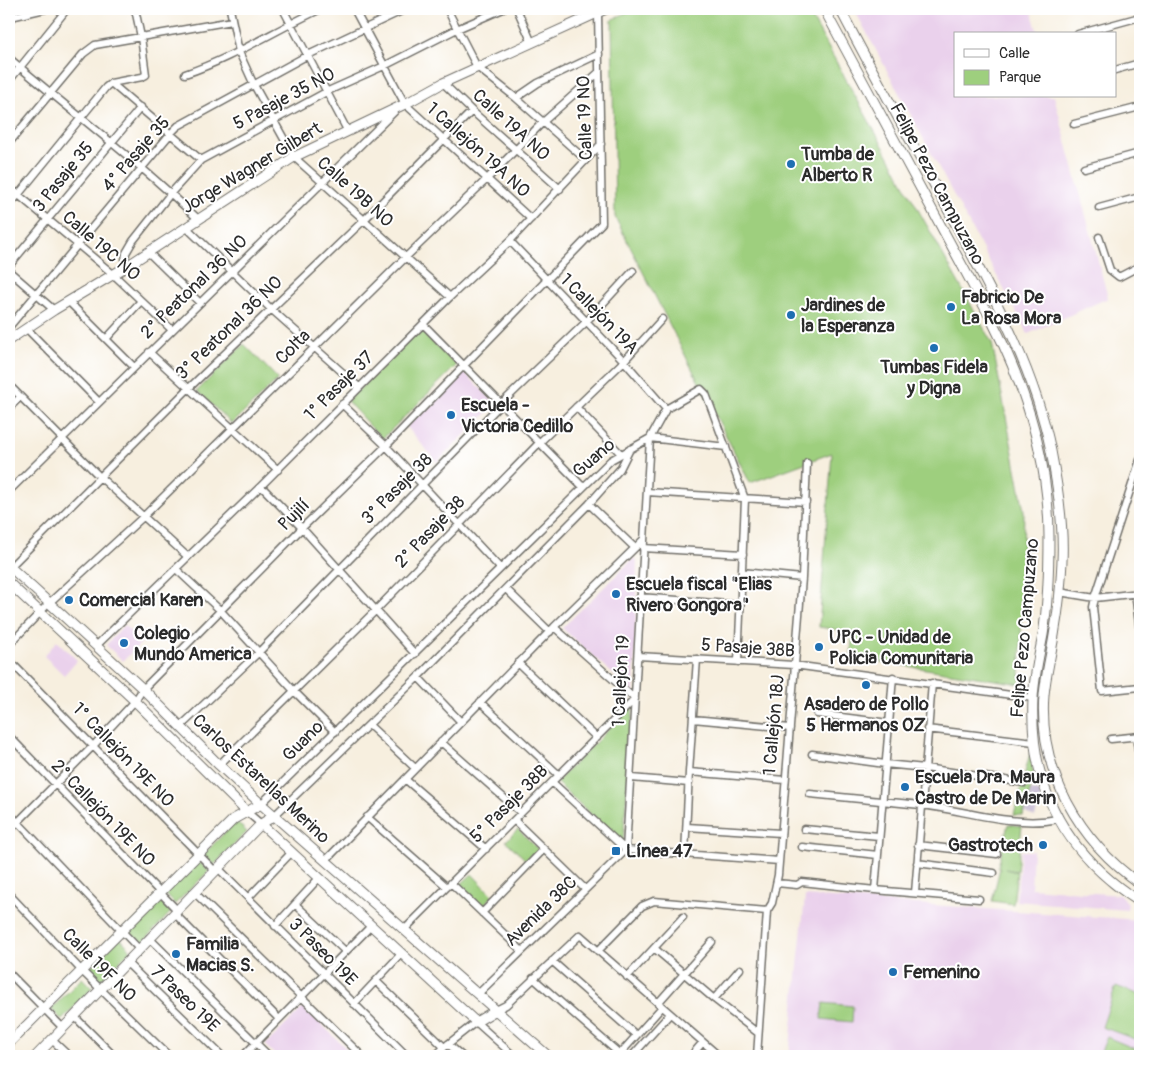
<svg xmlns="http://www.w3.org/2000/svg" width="1149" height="1065" viewBox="0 0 1149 1065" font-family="Pangolin,sans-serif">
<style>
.built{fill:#ead1ec}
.industrial{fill:#cabfd6}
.green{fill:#9ecf7e;stroke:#647d54}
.water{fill:#56b8d4;stroke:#407280}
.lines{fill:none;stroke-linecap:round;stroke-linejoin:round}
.street-casing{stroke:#72706a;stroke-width:9}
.secondary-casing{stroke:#72706a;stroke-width:11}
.street{stroke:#fff;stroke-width:6}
.secondary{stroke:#fff;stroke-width:9}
.poi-dot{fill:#1f6fb2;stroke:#fff;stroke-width:2}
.labels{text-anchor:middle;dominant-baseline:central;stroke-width:4;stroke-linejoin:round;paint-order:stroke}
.street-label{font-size:18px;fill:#2b2b2b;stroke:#fff}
.poi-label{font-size:18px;font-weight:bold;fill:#2b2b2b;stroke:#fff;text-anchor:start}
</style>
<rect width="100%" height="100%" fill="#fff"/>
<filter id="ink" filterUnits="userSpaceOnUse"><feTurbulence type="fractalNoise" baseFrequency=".02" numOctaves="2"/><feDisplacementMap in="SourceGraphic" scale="10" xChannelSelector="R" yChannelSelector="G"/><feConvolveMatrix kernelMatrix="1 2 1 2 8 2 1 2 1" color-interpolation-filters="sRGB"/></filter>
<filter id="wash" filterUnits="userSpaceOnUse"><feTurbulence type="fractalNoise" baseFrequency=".0096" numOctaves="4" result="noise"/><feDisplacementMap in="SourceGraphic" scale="20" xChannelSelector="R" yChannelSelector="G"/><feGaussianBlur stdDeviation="1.12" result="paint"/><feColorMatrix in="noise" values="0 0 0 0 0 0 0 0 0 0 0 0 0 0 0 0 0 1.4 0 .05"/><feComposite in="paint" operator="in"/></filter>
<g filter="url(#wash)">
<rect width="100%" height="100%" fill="#f7efdf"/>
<path class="built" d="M854 9H1031L1038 34H955V96H1054L1108 298 1028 334Z
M463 371 496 404 437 462 406 426Z
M634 558 637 561 634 693 562 628Z
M124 625 142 642 123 661 106 645Z
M57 641 77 660 64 675 44 656Z
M1021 851H1033L1031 888 1120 895 1128 903 1127 910 1016 901Z
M805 896 1140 920V1056H789Z
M304 1007 354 1056H276L265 1045Z"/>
<path class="industrial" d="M1031 790 1042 793 1035 817 1025 813Z"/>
<path class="green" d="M633 9H807L992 343 1024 511 1020 684 851 657 852 632 819 627 832 453 750 483 615 217 612 20Z
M420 329 457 365 382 439 347 401Z
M244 344 278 379 232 424 197 391Z
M633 705 623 844 556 782Z
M1030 753 1034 776 1023 816 1014 815Z
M236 821 247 832 214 865 203 855Z
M1008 824 1022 826 1017 871 1005 869 1017 872 1013 904 992 901 1000 868 998 867Z
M518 829 539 850 528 862 506 841Z
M197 860 209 871 175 904 164 893Z
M472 874 493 896 481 908 460 885Z
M159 898 171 912 141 944 127 930Z
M120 938 131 950 100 981 89 969Z
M82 978 92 988 62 1020 51 1009Z
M1116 986 1140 995V1041L1102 1027Z
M823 1003 853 1006 852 1022 821 1019Z
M1107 1037 1140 1051V1056H1099Z"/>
<path class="water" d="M872 1049 912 1054V1056H871Z"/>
</g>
<g filter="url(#ink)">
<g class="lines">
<g class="street-casing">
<path id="street" d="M230 9 239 52 254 85 294 157 450 297
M283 9 347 130
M354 9 405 104 531 219
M447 9 477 67 516 98 586 160
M517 9 532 43
M9 19 15 16 45 9
M1078 34 1140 17
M9 58C72 112 138 161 198 219
M1115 70 1140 63
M185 74C233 58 275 30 321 9
M9 81 67 9
M111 83 201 160
M443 83 472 111 560 189
M516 98 538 83 599 54
M1074 124 1140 107
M9 143 83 54 95 45 232 21
M1084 168 1140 153
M9 187 113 274 172 330
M9 206 106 87 111 83 142 77 146 75 141 37 135 9
M1099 208 1140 197
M186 227 271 309 359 387
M1099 237 1110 270 1119 277 1140 266
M510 241 624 361 666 409
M148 252 200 303
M9 266 141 107
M124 268 126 253 133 241 171 193 201 160 328 91 384 66 457 29 503 9
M9 271 54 310
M68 301 134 367
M423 324 583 487
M9 327 171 133 178 126 308 55 406 9
M26 328 99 402
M106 339 141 301
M149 352 278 470
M9 385 100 477 188 557
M342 404 386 446 500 568
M576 407 621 454
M9 408 20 397
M1140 460 1095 598 1093 607 1102 691 1140 687
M261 486 302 528 415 654
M9 491 395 111
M647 492 806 502
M589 504 635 548
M643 548 743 554
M9 568 189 388 364 220 472 111
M176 569 221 611 295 692 335 732
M742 572 802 578
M506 589 550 632
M1059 592 1095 598 1140 593
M1135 593 1140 632
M640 597 740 605
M554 627 635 699
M9 645 49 603 143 517 406 257 487 179 543 122 599 72
M96 646 261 486 450 297 510 241 601 144
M638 656 794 665 1033 698
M9 660 215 871
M518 663 597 738
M418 677 461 722
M480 702 559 775
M817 714 889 723
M693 719 790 728
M369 725 415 768
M180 727 259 652 502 403 586 322 633 271
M927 729 1034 742
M9 736 177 910
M1136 737 1140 761
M1111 739 1140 736
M441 742 521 813
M812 754 885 764 925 768 1025 783
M219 765 376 610 540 442 624 361 662 319
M689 772 785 780
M631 778 689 783
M405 779 486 849
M552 782 626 850 779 861
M810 794C847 798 884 801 921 805 964 810 1015 828 1058 819
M261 804 611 460 650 438 726 447
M247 812 261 824
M9 813 139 949
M274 816 418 677 589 504 620 469 630 449
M367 817 447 887
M514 820 585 889
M687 827 781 833
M804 829 879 836
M9 831 94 745 135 701 143 689 302 528 386 446 602 223 598 13
M918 845 997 854
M802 847 878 855
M685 854 689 772 697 659
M325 861 554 627 643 540
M917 863 994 873
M218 868 407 1056
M451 883 522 951
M777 883 797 885 802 882 875 890 979 899
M875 890 893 677
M194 892 362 1056
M915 893 932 683
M9 894 81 970 169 1056
M248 898 291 853
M295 904 345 951
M174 913 279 1019
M482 913 544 849
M275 926 319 878
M404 930 635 699
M149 938 269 1056
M654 948 714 999 758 1033
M598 951 642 906 654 901 767 911
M552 961 636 1035
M126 962 222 1056
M9 973 63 1028
M627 977 683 917
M533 978 622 1056
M376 981 444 1047
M478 994 626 850 650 438 666 409 701 389 706 394 745 499 738 662
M714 999 740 969
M658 1003 712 942
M354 1004 401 954
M496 1010 506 1005 580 935 719 1056
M74 1016 114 1056
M52 1040 69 1056
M448 1044 462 1056
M243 1056 371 926
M435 1056 448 1044 476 1022 514 1056
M618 1056 662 1007
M632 1056 670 1014
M691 1056 703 1042
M757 1056 767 911 772 903 778 875 802 578 807 463"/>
</g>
<g class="secondary-casing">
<path id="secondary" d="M824 9 991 319C1025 386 1049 461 1049 537 1049 569 1048 603 1043 635 1039 656 1034 677 1033 699 1029 787 1066 855 1140 902
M840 9C877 80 916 150 954 221 993 295 1034 368 1051 451 1058 487 1064 525 1062 561 1061 584 1059 607 1055 629 1052 651 1046 673 1044 695 1038 771 1080 842 1140 884
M9 340 54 310 124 268 294 157 405 104 443 83 606 9
M9 566 143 689 219 765 261 804 548 1056
M9 583 135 701 247 812
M261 824 476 1022 496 1010
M9 1043 234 819 261 804
M36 1056 261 824 274 816"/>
</g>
<use href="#street" class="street"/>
<use href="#secondary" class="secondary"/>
</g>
</g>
<g class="poi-dot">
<circle cx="791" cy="164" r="5"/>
<circle cx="951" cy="307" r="5"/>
<circle cx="791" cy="315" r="5"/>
<circle cx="934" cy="348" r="5"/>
<circle cx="451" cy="415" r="5"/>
<circle cx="616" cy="594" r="5"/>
<circle cx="69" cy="600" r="5"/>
<circle cx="124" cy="643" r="5"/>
<circle cx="819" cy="647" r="5"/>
<circle cx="866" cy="685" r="5"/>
<circle cx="905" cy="787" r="5"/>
<circle cx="1043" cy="845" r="5"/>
<rect x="611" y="846" width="10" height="10" rx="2.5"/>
<circle cx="176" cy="954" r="5"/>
<circle cx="893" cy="972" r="5"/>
</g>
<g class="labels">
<g class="street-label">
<text transform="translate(284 99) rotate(-28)">5 Pasaje 35 NO</text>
<text transform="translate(585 118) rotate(-92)">Calle 19 NO</text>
<text transform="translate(511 125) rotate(42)">Calle 19A NO</text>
<text transform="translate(478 150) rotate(42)">1 Callejón 19A NO</text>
<text transform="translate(136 154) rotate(-49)">4° Pasaje 35</text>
<text transform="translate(252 168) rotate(-31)">Jorge Wagner Gilbert</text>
<text transform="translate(63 177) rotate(-51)">3 Pasaje 35</text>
<text transform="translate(937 184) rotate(62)">Felipe Pezo Campuzano</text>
<text transform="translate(355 192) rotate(42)">Calle 19B NO</text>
<text transform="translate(101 246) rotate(41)">Calle 19C NO</text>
<text transform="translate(194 287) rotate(-44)">2° Peatonal 36 NO</text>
<text transform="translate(599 314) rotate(46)">1 Callejón 19A</text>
<text transform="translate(229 328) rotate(-44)">3° Peatonal 36 NO</text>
<text transform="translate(293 347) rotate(-45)">Colta</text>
<text transform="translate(339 386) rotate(-45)">1° Pasaje 37</text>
<text transform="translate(594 458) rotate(-41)">Guano</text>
<text transform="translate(397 489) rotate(-45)">3° Pasaje 38</text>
<text transform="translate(294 515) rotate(-45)">Pujilí</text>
<text transform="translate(430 532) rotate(-46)">2° Pasaje 38</text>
<text transform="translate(1025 628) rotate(-85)">Felipe Pezo Campuzano</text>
<text transform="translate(748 648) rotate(4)">5 Pasaje 38B</text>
<text transform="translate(621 681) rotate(-87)">1 Callejón 19</text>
<text transform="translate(774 725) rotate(-85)">1 Callejón 18J</text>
<text transform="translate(303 741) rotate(-45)">Guano</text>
<text transform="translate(123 755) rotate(46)">1° Callejón 19E NO</text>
<text transform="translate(261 779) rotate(43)">Carlos Estarellas Merino</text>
<text transform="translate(509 804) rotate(-45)">5° Pasaje 38B</text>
<text transform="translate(103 813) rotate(46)">2° Callejón 19E NO</text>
<text transform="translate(541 911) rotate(-44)">Avenida 38C</text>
<text transform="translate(323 952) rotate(45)">3 Paseo 19E</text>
<text transform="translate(99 965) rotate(45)">Calle 19F NO</text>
<text transform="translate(185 999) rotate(44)">7 Paseo 19E</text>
</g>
<g class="poi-label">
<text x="801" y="154">Tumba de<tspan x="801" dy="21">Alberto R</tspan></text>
<text x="961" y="297">Fabricio De<tspan x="961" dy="21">La Rosa Mora</tspan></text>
<text x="801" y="305">Jardines de<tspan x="801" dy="21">la Esperanza</tspan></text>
<text x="934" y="367" text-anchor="middle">Tumbas Fidela<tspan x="934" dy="21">y Digna</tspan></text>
<text x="461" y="405">Escuela -<tspan x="461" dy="21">Victoria Cedillo</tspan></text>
<text x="626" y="584">Escuela fiscal "Elias<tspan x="626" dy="21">Rivero Gongora"</tspan></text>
<text x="79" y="600">Comercial Karen</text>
<text x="134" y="633">Colegio<tspan x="134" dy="21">Mundo America</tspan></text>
<text x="829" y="637">UPC - Unidad de<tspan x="829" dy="21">Policia Comunitaria</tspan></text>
<text x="866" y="704" text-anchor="middle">Asadero de Pollo<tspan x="866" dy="21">5 Hermanos OZ</tspan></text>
<text x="915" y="777">Escuela Dra. Maura<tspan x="915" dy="21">Castro de De Marin</tspan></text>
<text x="1033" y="845" text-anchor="end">Gastrotech</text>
<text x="626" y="851">Línea 47</text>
<text x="186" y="944">Familia<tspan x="186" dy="21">Macias S.</tspan></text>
<text x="903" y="972">Femenino</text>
</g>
</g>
<rect width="1149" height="1065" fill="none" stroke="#fff" stroke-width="30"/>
<rect x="954" y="32" width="162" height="65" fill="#ffffff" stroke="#aaaaaa"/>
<rect x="964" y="49" width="25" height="8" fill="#ffffff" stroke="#aaaaaa"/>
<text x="999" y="58" font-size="15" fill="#2b2b2b">Calle</text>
<rect x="964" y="70" width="25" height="15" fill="#9ecf7e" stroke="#aaaaaa"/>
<text x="999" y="82" font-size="15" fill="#2b2b2b">Parque</text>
</svg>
